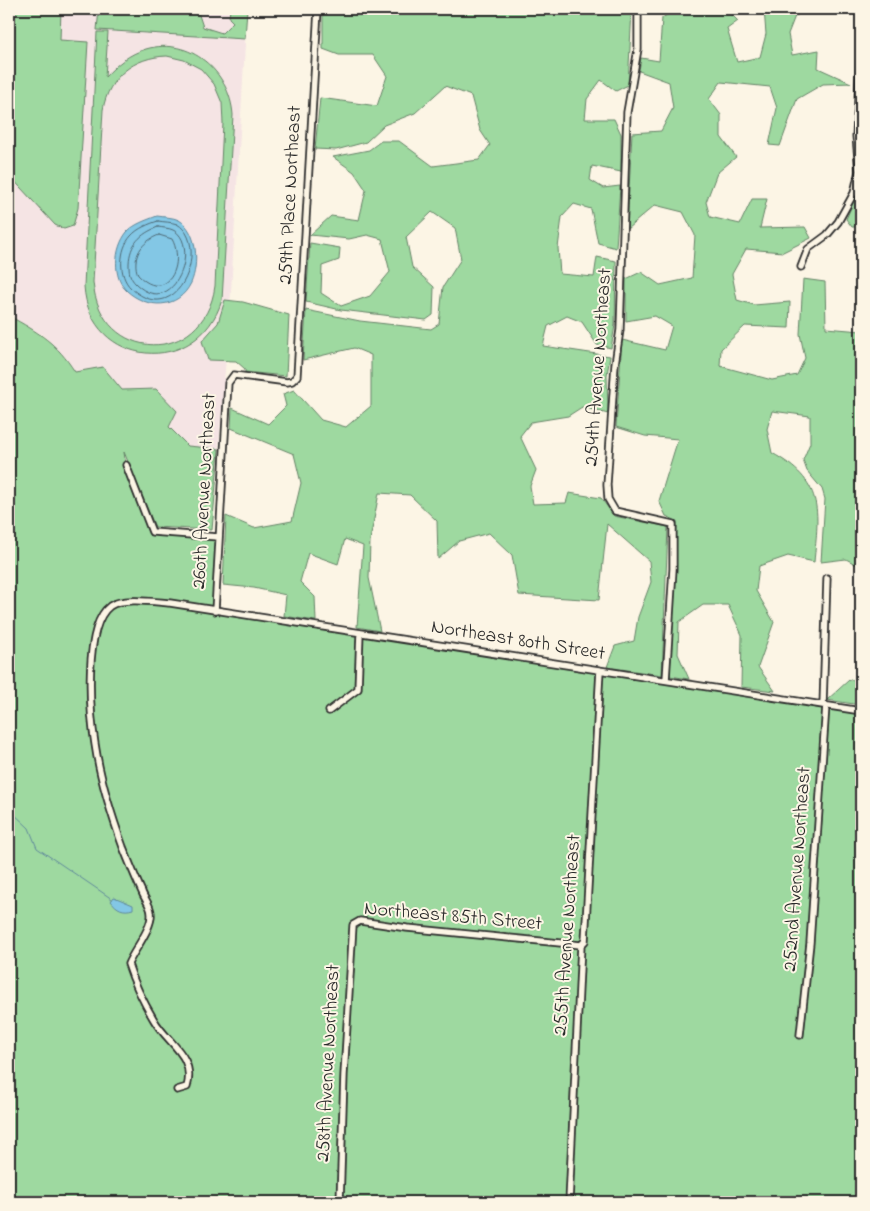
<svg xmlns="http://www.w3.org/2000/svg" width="870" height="1211" viewBox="0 0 870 1211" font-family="'Indie Flower',sans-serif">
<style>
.built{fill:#f5e4e4}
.green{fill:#9ed9a0;stroke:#648266;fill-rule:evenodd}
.water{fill:#83c7e5;stroke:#60899b}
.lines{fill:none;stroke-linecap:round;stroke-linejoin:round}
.shore{stroke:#4e6975;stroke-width:1}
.stream{stroke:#60899b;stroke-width:1}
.minor-casing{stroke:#2b2b2b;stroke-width:9}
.minor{stroke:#fcf5e5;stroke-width:5.5}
.labels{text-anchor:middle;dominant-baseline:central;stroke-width:4;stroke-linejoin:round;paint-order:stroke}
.street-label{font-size:20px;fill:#2b2b2b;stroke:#fcf5e5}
</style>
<rect width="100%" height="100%" fill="#fcf5e5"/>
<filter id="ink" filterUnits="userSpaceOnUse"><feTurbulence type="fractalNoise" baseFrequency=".02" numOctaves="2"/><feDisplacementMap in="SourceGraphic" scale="10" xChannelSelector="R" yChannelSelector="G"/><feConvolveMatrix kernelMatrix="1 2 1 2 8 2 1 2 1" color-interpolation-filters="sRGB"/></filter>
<g filter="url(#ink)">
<path class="built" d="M9 9H247L230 309 212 530 155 527 124 449 66 358 43 335 9 316Z"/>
<path class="green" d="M9 9H61L60 40 88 42 78 208 73 226 64 229 55 225 9 175Z
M99 9H197L203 27 222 33 233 22 229 18 230 9H247L245 39 97 30Z
M323 9H632L628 85 616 91 601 80 587 99 585 119H614L621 134V172L592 166 590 180 603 188 620 186 616 248 598 243 591 209 574 204 562 217 558 248 560 274 594 277 597 257 616 261 615 325 611 348 597 345 582 322 567 316 548 326 543 346 610 356 607 375 608 414 582 407 568 416 531 422 520 436 536 470 530 486 533 504 566 503 569 493 601 498 614 516 668 527 662 675 607 667 615 646 634 641 638 617 651 582 649 561 607 524 599 600 519 595 512 555 489 533 459 541 438 559 437 521 410 495 379 493 370 540 369 578 380 631 357 627 363 546 345 539 338 564 308 553 300 582 315 597 316 621 284 616 286 595 254 588 223 585 226 516 254 528 292 521 301 483 294 454 231 428 232 408 268 424 286 406 283 394 294 390 321 420 346 427 371 406V355L354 348 303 360 306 310 360 321 431 329 439 324 443 287 461 259 455 228 432 212 406 237 412 267 434 287 433 315 426 320 341 310 306 302 310 243 340 248 339 260 322 266 321 293 341 306 370 296 390 272 382 239 367 235 349 239 310 235 331 216 359 220 366 190 354 172 333 157 369 150 381 141H399L433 166 479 160 490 145 480 130 471 96 445 86 415 113 384 125 366 142 336 150 315 149 320 98 377 106 387 76 373 55H339L323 49Z
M677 9H726L738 21 727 29 737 62 760 57 766 34 764 9H832H810L795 16 788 34 792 55 819 50 818 68 851 83 823 84 797 99 780 146 769 145 777 108 770 87 721 82 709 99 721 115V137L736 157 717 173 706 202 710 217 740 224 752 199H767L760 228 805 227 811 238 783 252 746 249 732 274 737 300 754 305 790 302 789 328 745 326 721 349 720 366 772 380 797 375 805 358 800 334 803 279 825 282 826 328 861 331V567L846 559 821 562 825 499 822 489 807 471 803 460 810 443V416L772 411 767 429 772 453C824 482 819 509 814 562L788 556 759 566 756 591 774 622 758 667 775 691 741 687 742 635 728 605H703L679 622 678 654 689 679 670 676 677 521 666 516 659 501 678 439 645 436 616 427 622 340 665 350 672 326 655 316 626 321V279L641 272 660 285 692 278 695 235 683 212 655 205 627 229 632 133 661 131 673 108 669 82 639 71 641 58 659 61 662 18Z
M97 32H108L105 77C117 64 129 54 146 49 190 36 230 72 233 115L222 300C198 378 89 368 84 286ZM167 56 184 60 201 69 214 84 222 103 223 123 215 286C204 366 100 364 93 282L103 110C108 77 134 57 167 56Z
M861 185V227H852L846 219Z
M225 300 243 302 289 315 286 376 245 372V369L236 361 208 360 202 341 218 323Z
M9 316C38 332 57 343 75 372L103 367 122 390 156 389 177 411 169 427 188 446 219 449 212 530 155 527 124 452 126 466 152 532 218 537 215 611 861 711V1202H9Z
M849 680H861V705L827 700Z"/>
<path class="water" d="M157 216C163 217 173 217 179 220 198 231 199 265 191 283 178 310 147 309 127 291 112 278 114 248 127 232 134 224 147 220 157 216Z
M114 897 133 905V909C123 912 117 909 111 901Z"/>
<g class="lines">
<path class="shore" d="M158 221C163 222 172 222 177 224 211 243 179 332 131 288 118 276 119 249 131 236 138 228 149 224 158 221Z
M158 227C163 228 169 228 173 230 201 243 175 321 136 284 129 277 129 272 129 263 130 244 140 234 158 227Z
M159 235 172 239C186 265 166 304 138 275 131 257 142 241 159 235Z"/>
<path class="stream" d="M9 812H12L29 828 37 848 112 899"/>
<g class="minor-casing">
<path id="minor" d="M638 9V49L627 112 620 330 615 364 607 485 608 499 615 511 673 524V569L666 680
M801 267 808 249 827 235 838 222 854 193 859 171 856 136 861 49
M126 465 152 532 218 537
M215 611 228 383 234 375 287 382 292 381 297 376 318 9
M823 705 827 578
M329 711 358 689 360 633
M800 1035 810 943 826 705
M177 1090 187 1087C196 1056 167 1043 154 1020 144 1003 134 983 128 964 134 950 153 927 151 913 151 906 144 898 142 892 135 877 129 862 123 847 111 814 100 779 95 744 90 713 83 626 110 606 123 597 155 602 170 603L861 711
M340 1202 344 1075 353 925 360 921 407 928 581 945
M569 1202 581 945 585 941 600 670"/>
</g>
<use href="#minor" class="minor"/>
</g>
</g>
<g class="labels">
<g class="street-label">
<text transform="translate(291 195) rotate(-87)">259th Place Northeast</text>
<text transform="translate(599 367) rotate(-86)">254th Avenue Northeast</text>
<text transform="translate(205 491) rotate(-87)">260th Avenue Northeast</text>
<text transform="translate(518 641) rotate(9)">Northeast 80th Street</text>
<text transform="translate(798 869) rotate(-86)">252nd Avenue Northeast</text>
<text transform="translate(453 917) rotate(5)">Northeast 85th Street</text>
<text transform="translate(568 935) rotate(-86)">255th Avenue Northeast</text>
<text transform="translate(329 1063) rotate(-87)">258th Avenue Northeast</text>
</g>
</g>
<rect width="870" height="1211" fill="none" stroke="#fcf5e5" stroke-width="30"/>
<rect x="15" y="15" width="840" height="1181" fill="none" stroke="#2b2b2b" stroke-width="2" filter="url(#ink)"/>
</svg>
